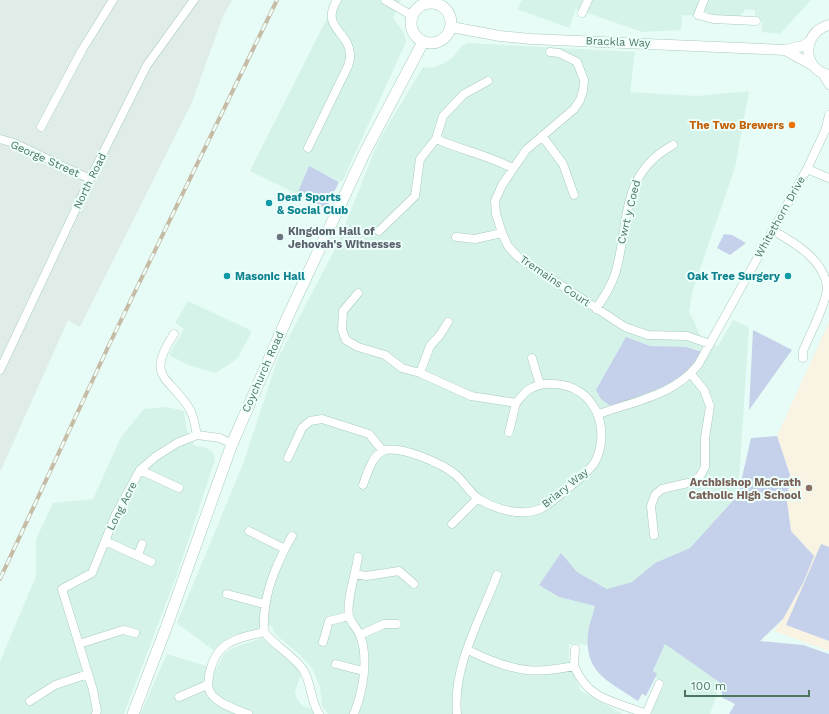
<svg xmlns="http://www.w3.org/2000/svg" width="829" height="714" viewBox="0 0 829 714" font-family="'Work Sans',sans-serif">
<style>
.residential{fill:#d5f3e9}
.industrial{fill:#e0ece8}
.education{fill:#f8f3e3}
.green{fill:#c5d0ea}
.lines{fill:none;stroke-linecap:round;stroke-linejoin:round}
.minor-casing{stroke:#aacbbd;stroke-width:9}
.tertiary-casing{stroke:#aacbbd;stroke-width:11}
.secondary-casing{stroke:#a8cebd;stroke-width:12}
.minor{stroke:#fff;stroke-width:8}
.tertiary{stroke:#fff;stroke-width:10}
.secondary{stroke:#fff;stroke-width:11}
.rail-casing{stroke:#c6bba5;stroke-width:4}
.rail{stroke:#edfffa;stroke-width:2.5;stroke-dasharray:8;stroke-linecap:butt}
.food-dot{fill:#e8710a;stroke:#edfffa;stroke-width:1.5}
.culture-dot{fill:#0f9aa8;stroke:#edfffa;stroke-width:1.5}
.worship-dot{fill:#6b7280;stroke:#edfffa;stroke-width:1.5}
.education-dot{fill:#8d6e63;stroke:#edfffa;stroke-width:1.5}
.labels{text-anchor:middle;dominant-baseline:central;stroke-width:4;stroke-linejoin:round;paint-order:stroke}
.street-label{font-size:11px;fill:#4c755f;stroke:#edfffa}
.food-label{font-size:11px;font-weight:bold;fill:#c56008;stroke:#edfffa;text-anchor:end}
.culture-label{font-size:11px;font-weight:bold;fill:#0d838f;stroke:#edfffa;text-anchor:start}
.worship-label{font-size:11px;font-weight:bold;fill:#5b616d;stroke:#edfffa;text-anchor:start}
.education-label{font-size:11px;font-weight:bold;fill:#785e54;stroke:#edfffa;text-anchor:end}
</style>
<rect width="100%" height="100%" fill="#e7fcf6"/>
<path class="residential" d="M334 0H401L393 18 404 33 406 42 342 182 309 167 297 194 250 171 332 8Z
M522 0H811L780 34 762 32V21L755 15V10L745 9 740 17 682 15 681 30 642 32 576 9 569 28 517 9Z
M468 43 635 52 630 92 697 96 749 91 735 168 693 289 689 311 701 337 718 346 733 320 749 327 738 495 690 548 655 563 632 582 607 589 577 572 561 554 539 585 559 597 595 606 588 632V645L569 644V660L580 690 622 714H328L322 706 320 687 312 668 299 654 276 635 271 625 228 637 213 650 177 623 243 464 278 358 338 243 378 142 423 67 432 68 444 63 452 58 462 46Z
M188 301 252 331 238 358 216 373 188 365 169 355 184 329 175 323Z
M167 407 184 411 187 431 195 446 204 447 211 451 214 454 215 460 176 577 124 714H0V662L36 576V539L53 503 93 499 121 437 144 409Z
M262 638 293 664 301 674 295 692 297 699 302 705 311 709 314 714H140L167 654 216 669 225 653 232 648Z
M665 644 719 682 720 687 710 714H650L665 684 655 678 657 674 653 672Z"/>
<path class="industrial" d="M0 0H232L223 16 192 102 80 327 68 320 0 472Z"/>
<path class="education" d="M829 322V651L774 631 783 619 804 581 814 556 791 531 787 502 790 475 777 436Z"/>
<path class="green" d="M309 166 339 182 326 209 297 194Z
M724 234 732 235 746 243 730 255 717 248Z
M753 330 792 350 749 410Z
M626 337 650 346 686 347 702 352C684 380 666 386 636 397 627 400 618 405 609 405L601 399 596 390Z
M777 436 790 475 787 502 791 531 814 556 804 581 783 619 760 641 803 645 829 654V714H729L735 704 723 698 719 682 665 644 653 671 657 674 646 696 642 694 638 701C609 681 584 674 588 633 589 624 593 615 595 606L559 597 539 585 561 553 577 572 607 589 632 582 655 563 690 548 738 495 751 438Z
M821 544 829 547V641L786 625Z"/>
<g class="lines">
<g class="minor-casing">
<path id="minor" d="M385 0 411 15
M704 0 698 15 713 19 756 21
M582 13 588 0
M550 52 559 53 577 62 584 80 583 91 580 100 574 109 526 150 502 185 495 201 496 214 502 233 508 246 518 257 625 327 648 335 687 336 710 344
M821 72 829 85
M41 127 82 50 113 0
M542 136 563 164 574 195
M0 139 14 143 90 179
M436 139C461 150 488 155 512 168
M308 148 348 66C349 62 351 58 350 54 349 31 320 28 337 0
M807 169 829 178
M379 231 415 196 420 159 436 139 443 116 464 94 488 81
M774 231C795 243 824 260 827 287 828 300 809 336 803 351V358
M456 237 475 239 502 233
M358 293 343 311 342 330 346 340 358 347 385 355 402 368 420 373 471 396 516 403C520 399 524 393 528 390 536 385 545 383 554 384 594 385 612 428 595 462 589 472 576 481 567 489 559 495 549 505 540 509 521 517 495 509 479 499 470 493 464 482 456 475 443 464 399 444 383 451 372 456 367 474 363 485
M596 309C604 297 612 285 616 271 630 220 620 174 673 145
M174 334C145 378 168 375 189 408 194 415 195 427 197 435
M532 358 540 385
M0 370 90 179 147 65 194 0
M420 373 430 346 440 335 448 322
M599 414C634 401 673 396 698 365L807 169 825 131 829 115
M509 432 516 403
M288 458 302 428 310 421 322 419 369 434 383 451
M140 470 179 488
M452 524 478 498
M249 531 285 549
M654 535 651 506 655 495 662 489 692 482 700 476 705 467V438L710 406 704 390 691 374
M105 541 151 562
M138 555 142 544
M355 574 366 576 399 571 414 584
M227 594 264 604
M264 632C275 646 291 654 302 668 312 682 310 700 319 714
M360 635 384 624H397
M323 642 329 621 349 616
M79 644 123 630 135 633
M468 650C486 659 507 668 527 670 543 672 559 669 574 666 590 702 613 700 646 714
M336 664 363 671
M574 666 575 649
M179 697 207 685
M30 701 55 685 88 674
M96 714 97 711 93 690 62 589 92 573 116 514 140 470 155 457 177 443 197 435 220 438 232 444
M248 714C237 710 221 705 213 696 207 690 208 683 209 676 215 642 234 639 264 632 262 597 275 566 292 536
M354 714C363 691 369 659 360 635 357 628 350 622 349 616 346 602 356 572 358 557
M457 714C452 667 481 618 497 575
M646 714 659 684"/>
</g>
<g class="tertiary-casing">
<path id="tertiary" d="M829 25C802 32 801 69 829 75
M451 27 500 36 531 39 785 50 803 46 809 42
M785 50 812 65"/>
</g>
<g class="secondary-casing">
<path id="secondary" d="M411 23a20 20 0 1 1 40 0a20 20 0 1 1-40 0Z
M133 714 166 628 232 444 288 316 365 152 423 42"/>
</g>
<use href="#minor" class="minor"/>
<use href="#tertiary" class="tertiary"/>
<use href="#secondary" class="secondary"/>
<g class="rail-casing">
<path id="rail" d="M0 579 109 345 277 0"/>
</g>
<use href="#rail" class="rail"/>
</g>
<circle class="food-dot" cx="792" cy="125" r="4"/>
<g class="culture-dot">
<circle cx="269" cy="203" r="4"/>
<circle cx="227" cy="276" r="4"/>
<circle cx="788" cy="276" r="4"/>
</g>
<circle class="worship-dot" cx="280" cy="237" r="4"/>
<circle class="education-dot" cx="809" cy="488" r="4"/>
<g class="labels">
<g class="street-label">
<text transform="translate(618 42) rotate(2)">Brackla Way</text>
<text transform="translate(45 159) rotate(24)">George Street</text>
<text transform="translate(90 181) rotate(-64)">North Road</text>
<text transform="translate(629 212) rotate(-76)">Cwrt y Coed</text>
<text transform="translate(780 217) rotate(-61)">Whitethorn Drive</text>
<text transform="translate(555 281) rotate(34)">Tremains Court</text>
<text transform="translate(263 372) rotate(-66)">Coychurch Road</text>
<text transform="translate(565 488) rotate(-39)">Briary Way</text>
<text transform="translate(122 506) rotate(-63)">Long Acre</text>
</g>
<g class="food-label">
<text x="784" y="125">The Two Brewers</text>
</g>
<g class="culture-label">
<text x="277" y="197">Deaf Sports<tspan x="277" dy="13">&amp; Social Club</tspan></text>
<text x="235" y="276">Masonic Hall</text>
<text x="780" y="276" text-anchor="end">Oak Tree Surgery</text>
</g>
<g class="worship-label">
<text x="288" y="231">Kingdom Hall of<tspan x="288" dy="13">Jehovah's Witnesses</tspan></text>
</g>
<g class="education-label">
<text x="801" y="482">Archbishop McGrath<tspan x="801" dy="13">Catholic High School</tspan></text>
</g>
</g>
<path d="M685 690v6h124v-6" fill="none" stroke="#4c755f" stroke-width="2"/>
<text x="691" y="690" font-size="12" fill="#4c755f" stroke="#edfffa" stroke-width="3" paint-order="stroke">100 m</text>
</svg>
